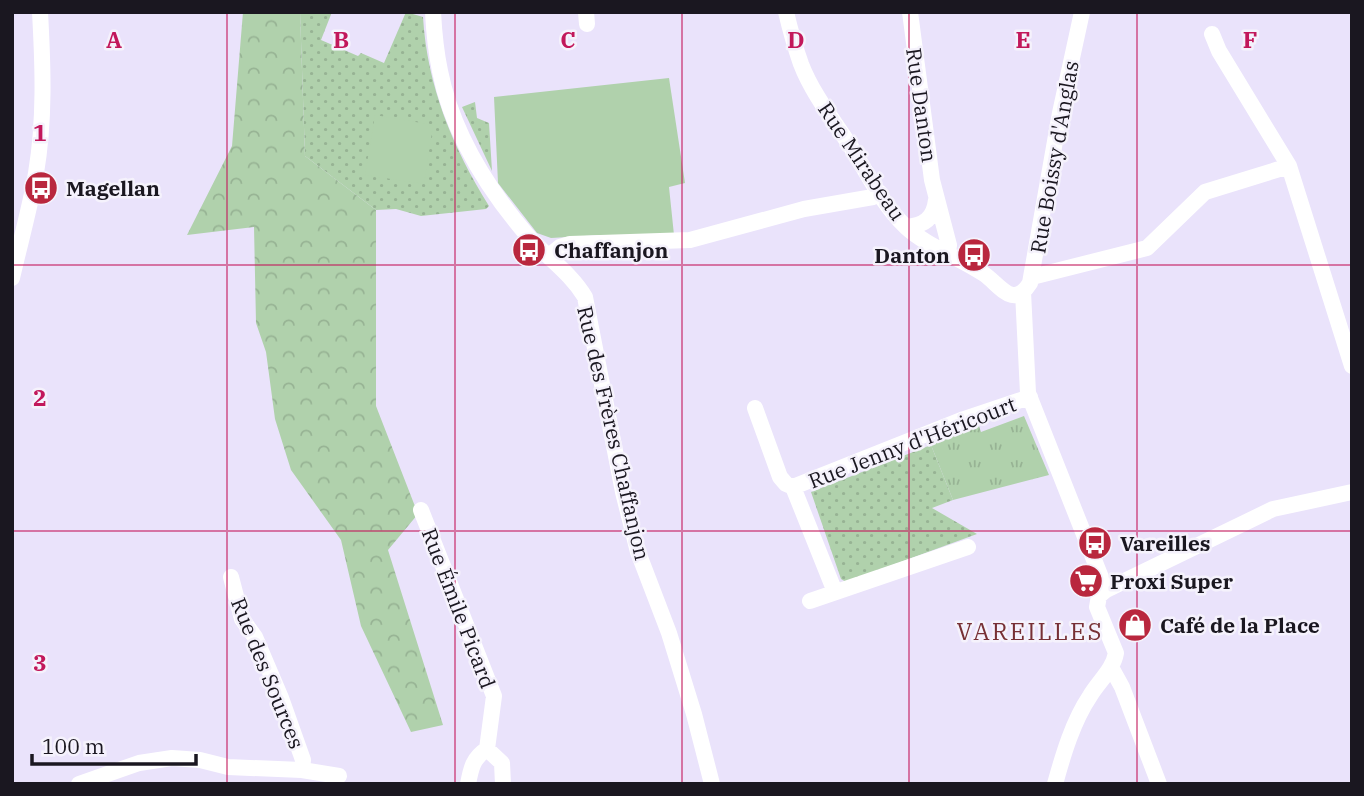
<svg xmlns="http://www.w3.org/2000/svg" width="1364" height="796" viewBox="0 0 1364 796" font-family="'IBM Plex Serif',serif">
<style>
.grass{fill:url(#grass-dots)}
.forest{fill:url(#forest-crowns)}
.park{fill:url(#park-tufts)}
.garden{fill:#b0d1ac}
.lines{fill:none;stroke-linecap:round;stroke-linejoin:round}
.minor{stroke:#fff;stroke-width:16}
.grid{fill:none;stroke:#c2185b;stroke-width:2;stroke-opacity:0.55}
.labels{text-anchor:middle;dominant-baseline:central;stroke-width:5;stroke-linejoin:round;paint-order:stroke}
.street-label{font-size:21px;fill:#1a1720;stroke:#f5f2fc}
.poi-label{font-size:21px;font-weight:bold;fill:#1a1720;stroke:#f5f2fc;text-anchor:start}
.quarter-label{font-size:24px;letter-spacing:2px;fill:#773035;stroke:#f5f2fc}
.grid-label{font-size:23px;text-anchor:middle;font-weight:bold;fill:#c2185b;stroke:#f5f2fc;stroke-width:5;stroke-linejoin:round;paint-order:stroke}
</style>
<defs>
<pattern id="grass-dots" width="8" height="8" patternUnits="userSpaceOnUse" patternTransform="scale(1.75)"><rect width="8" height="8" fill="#b0d1ac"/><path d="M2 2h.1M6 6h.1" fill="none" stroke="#97b394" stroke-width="1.8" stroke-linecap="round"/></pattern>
<pattern id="forest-crowns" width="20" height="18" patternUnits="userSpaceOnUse" patternTransform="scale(1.75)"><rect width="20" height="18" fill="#b0d1ac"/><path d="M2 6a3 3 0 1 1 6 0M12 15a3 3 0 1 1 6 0" fill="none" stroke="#97b394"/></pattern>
<pattern id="park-tufts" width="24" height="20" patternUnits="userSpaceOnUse" patternTransform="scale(1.75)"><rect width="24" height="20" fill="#b0d1ac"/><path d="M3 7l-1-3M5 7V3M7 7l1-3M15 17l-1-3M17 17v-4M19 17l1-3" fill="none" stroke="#97b394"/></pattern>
</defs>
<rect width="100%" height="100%" fill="#eae3fb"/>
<path class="grass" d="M300 12H332L321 40 358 56 361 53 384 63 406 12 423 17C427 86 453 148 489 206L486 209 421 216 396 209 376 210 305 156Z
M475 102 477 118 489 123 492 171 462 107Z
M931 445 953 500 932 508 977 534 846 582 841 579 811 492Z"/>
<path class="forest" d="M243 12H300L305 156 376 210V406L418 514 388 550 443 725 411 732 361 626 341 540 291 470 275 419 266 352 256 323 254 227 187 235 232 146Z"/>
<path class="park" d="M1024 416 1049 475 953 500 931 445 979 426 981 432Z"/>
<path class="garden" d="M669 78 685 183 669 187 674 235H601L551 238 537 233 498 183 494 97Z
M375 115 433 125 424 184 365 175Z"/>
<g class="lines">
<path class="minor" d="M433 12C434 31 436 52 440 71 452 132 487 188 527 235 546 257 570 272 585 297L623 492 638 552 669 633 694 714 712 784
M586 12 587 24
M786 12C790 29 795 47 801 64 812 93 834 121 851 147 867 173 883 205 906 227 928 247 959 257 984 274 1000 285 1013 310 1030 283L1060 113 1082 12
M910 12 932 180 949 245 948 253
M1212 34 1219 51 1289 166 1352 366
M906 227C924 226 934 218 936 200
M549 256 560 247 570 244 690 240 804 209 873 197 880 193
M1032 277 1147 248 1205 192 1289 166
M12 278C20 243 30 208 36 173 45 120 43 66 40 12
M1023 292 1028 393 1106 590
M755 408 780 477 786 484 793 487 835 592
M793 487 964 419 1030 397
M421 510 494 696 487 749
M810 601 968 547
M1111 667 1122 687 1159 784
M487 749 502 763 503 784
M302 770 339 776
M79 784 139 763 172 758 200 760 228 767 302 770 303 760 281 698 255 637 242 619 231 577
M468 784C471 768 473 758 487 749
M1055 784C1063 755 1073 721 1090 696 1098 682 1113 670 1116 653L1097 607 1099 596 1106 590 1273 509 1352 492"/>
</g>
<path class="grid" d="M227 12V784M455 12V784M682 12V784M909 12V784M1137 12V784M12 265H1352M12 531H1352"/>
<defs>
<g id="bus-disc" transform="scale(1.75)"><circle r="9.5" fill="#b9273e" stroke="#f5f2fc"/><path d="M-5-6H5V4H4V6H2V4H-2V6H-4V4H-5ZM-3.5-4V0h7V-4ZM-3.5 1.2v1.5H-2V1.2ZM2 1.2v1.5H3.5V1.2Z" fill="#fff"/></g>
<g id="supermarket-disc" transform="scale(1.75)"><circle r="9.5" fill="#b9273e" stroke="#f5f2fc"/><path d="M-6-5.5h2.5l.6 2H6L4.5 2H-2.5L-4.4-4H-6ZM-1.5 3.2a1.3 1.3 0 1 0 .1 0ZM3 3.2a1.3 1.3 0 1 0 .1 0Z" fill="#fff"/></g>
<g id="shop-disc" transform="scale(1.75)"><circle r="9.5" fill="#b9273e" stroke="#f5f2fc"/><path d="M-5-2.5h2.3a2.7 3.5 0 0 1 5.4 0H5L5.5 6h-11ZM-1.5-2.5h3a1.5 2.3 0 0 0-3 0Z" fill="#fff"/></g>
</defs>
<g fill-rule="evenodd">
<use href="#bus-disc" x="41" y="188"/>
<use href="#bus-disc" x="529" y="250"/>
<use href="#bus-disc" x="974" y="255"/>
<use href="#bus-disc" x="1095" y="543"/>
<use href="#supermarket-disc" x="1086" y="581"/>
<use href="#shop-disc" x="1135" y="625"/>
</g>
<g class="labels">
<g class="street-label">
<text transform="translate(922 105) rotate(82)">Rue Danton</text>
<text transform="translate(1054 157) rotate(-80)">Rue Boissy d'Anglas</text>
<text transform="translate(862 161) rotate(56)">Rue Mirabeau</text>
<text transform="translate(614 433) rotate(77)">Rue des Frères Chaffanjon</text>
<text transform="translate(912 442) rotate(-21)">Rue Jenny d'Héricourt</text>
<text transform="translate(459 608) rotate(69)">Rue Émile Picard</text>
<text transform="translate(268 673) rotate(68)">Rue des Sources</text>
</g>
<g class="poi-label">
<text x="66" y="188">Magellan</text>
<text x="554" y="250">Chaffanjon</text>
<text x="950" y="255" text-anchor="end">Danton</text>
<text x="1120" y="543">Vareilles</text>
<text x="1110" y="581">Proxi Super</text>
<text x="1160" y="625">Café de la Place</text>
</g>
<g class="quarter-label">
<text x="1030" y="631">VAREILLES</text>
</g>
</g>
<g class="grid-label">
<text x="114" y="48">A</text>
<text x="341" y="48">B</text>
<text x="568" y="48">C</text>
<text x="796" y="48">D</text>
<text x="1023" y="48">E</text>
<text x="1250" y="48">F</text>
<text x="40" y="141">1</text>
<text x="40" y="406">2</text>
<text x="40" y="671">3</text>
</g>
<rect width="1364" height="796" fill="none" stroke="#1a1720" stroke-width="28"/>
<path d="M32 754v10h164v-10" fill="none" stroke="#1a1720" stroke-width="3.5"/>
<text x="42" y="754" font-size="21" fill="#1a1720" stroke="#f5f2fc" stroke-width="5" paint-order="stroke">100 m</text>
</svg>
